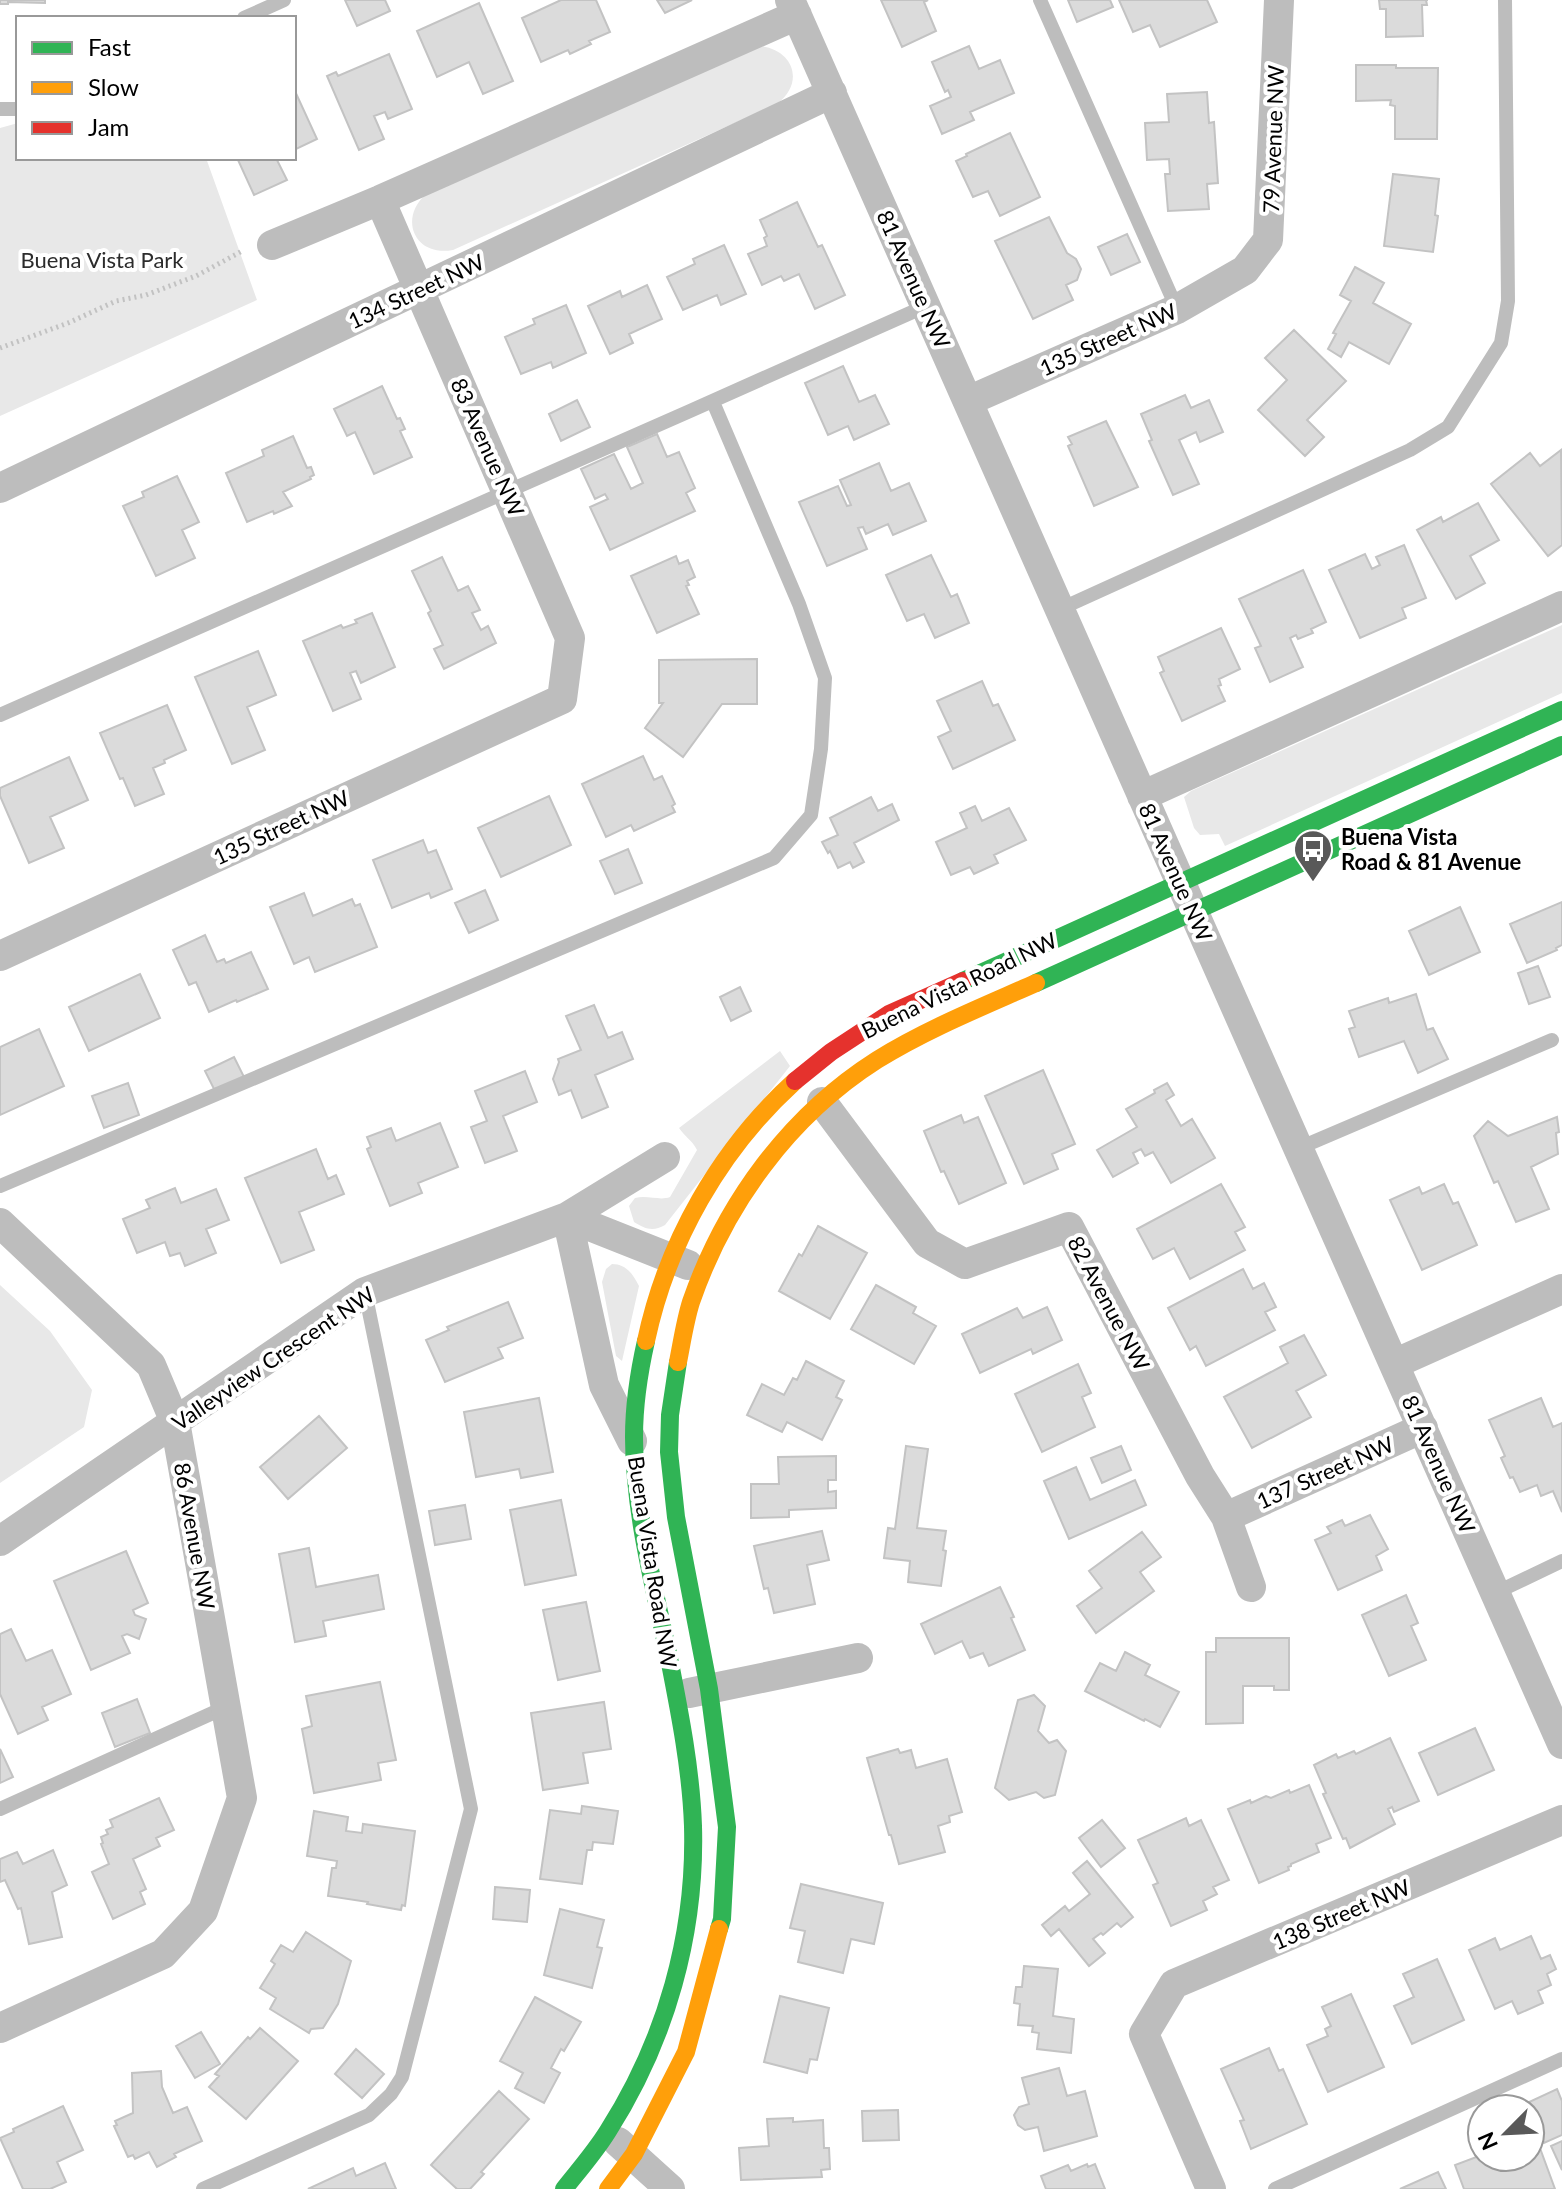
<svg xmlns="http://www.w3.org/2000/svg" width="1562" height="2189" viewBox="0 0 1562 2189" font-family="Lato,sans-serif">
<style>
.green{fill:#e8e8e8}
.building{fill:#dbdbdb;stroke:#c3c3c3;stroke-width:2}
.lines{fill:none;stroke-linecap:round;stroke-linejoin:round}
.path{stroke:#c2c2c2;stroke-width:5;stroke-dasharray:2 4;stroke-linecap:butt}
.lane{stroke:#bdbdbd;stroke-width:14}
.street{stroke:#bdbdbd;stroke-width:30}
.fast{stroke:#30b455;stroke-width:18}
.slow{stroke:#ff9f0a;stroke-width:18}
.jam{stroke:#e5322d;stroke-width:18}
.labels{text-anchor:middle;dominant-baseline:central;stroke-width:8;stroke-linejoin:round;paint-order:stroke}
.street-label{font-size:22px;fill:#000;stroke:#fff}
.park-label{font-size:22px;fill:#2c2c2c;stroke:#fff}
.poi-label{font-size:22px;font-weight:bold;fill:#000;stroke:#fff;text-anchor:start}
</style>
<rect width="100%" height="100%" fill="#fff"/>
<path class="green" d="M760 46C794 50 805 83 777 104L453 250C415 257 398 219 426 194Z
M18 123V158H206L257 300 0 416V128Z
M1562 625V693L1225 846 1219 834 1200 835 1194 828 1184 797 1191 791Z
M780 1051 790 1066 665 1225C653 1232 645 1229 634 1222L629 1206 635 1198C648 1195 660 1201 670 1197L697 1150C692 1140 685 1137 679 1128Z
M612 1264C626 1264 633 1274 639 1286L622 1361 616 1356 602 1282 606 1269Z
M0 1285 50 1331 92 1390 84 1427 0 1483Z"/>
<path class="building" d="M0 0H45V3L8 2V4H0Z
M345 0H385L390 11 357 26Z
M561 0H596L610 32 589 41 591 44 570 54 568 50 541 62 522 18Z
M657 0H692L665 13Z
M881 0H928L924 2 936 31 902 47Z
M1068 0H1110L1113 7 1077 22Z
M1119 0H1207L1217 22 1160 47 1150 25 1133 32Z
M1379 0H1428H1426L1427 5H1422L1423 36 1386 37V9H1380Z
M479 3 513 81 483 94 469 62 437 77 417 31Z
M969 46 979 69 1000 60 1014 93 970 112 974 120 942 134 930 106 951 97 948 90 945 92 932 62Z
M389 54 412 109 388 119 385 112 374 116 384 139 359 150 327 76 336 72 338 76Z
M1356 65H1396V68H1438L1437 139H1395V106L1390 105 1391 100 1356 101Z
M294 89 317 139 294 150Z
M1207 92 1209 123 1214 122 1218 183 1207 184 1209 209 1168 211 1165 174H1170L1169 159 1147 160 1145 123 1169 122 1167 94Z
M1010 133 1040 197 1000 216 988 191 973 197 956 161 967 156 966 154Z
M242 158H276L287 180 254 195 238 160Z
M1393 174 1439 179 1435 215 1438 216 1433 252 1384 246Z
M797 202 818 247 822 245 845 295 815 309 799 274 784 281 781 276 762 285 748 254 767 246 764 238 767 236 760 220Z
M1049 217 1067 253 1076 259 1081 269 1077 280 1066 285 1073 300 1033 319 995 241Z
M1127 234 1140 262 1111 275 1098 247Z
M724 245 746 294 721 305 717 295 683 310 667 277 695 264 693 259Z
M1355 267 1384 283 1373 303 1411 324 1389 364 1349 342 1341 357 1328 349 1336 334 1333 333 1351 301 1340 295Z
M647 285 662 319 629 334 633 343 610 354 588 306 620 291 622 297Z
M566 305 586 353 553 368 551 362 521 374 505 337 535 324 533 319Z
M1294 330 1346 381 1307 420 1324 437 1305 456 1258 410 1287 380 1265 358Z
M843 366 859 402 875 395 889 424 854 440 848 426 828 435 805 383Z
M382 386 397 419 400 418 405 429 400 431 412 457 374 474 355 432 347 436 334 409Z
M1185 395 1191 408 1209 400 1223 432 1200 442 1196 432 1179 440 1199 484 1173 495 1149 441 1152 440 1141 414Z
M577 400 590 427 561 441 549 414Z
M1106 421 1138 487 1094 506 1068 446 1072 444 1068 437Z
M657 434 667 457 679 452 695 488 686 493 695 511 610 550 590 507 608 499 605 494 595 499 581 469 614 454 631 489 643 483 627 447Z
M293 436 307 468 311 467 314 475 310 477 311 479 283 492 292 506 274 514 273 511 247 522 226 473 264 456 262 450Z
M1561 450 1562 545 1548 556 1491 484 1530 453 1540 466Z
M879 463 891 491 909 483 926 521 893 535 888 524 866 534 863 527 858 528 867 549 827 566 799 502 838 486 847 506 851 505 840 480Z
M177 476 199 522 182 530 195 558 156 576 123 506 144 497 142 492Z
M1478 503 1499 540 1470 556 1485 583 1456 599 1417 530 1441 517 1443 522Z
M1404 545 1426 598 1402 608 1406 618 1360 638 1329 570 1365 554 1372 569 1380 565 1376 557Z
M931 555 951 597 957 594 969 623 935 638 924 614 907 621 886 575Z
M676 556 679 564 688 560 695 577 687 581 689 585 686 586 699 614 657 633 631 576Z
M442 557 458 591 468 586 480 610 472 613 481 630 488 626 496 643 444 669 434 649 443 645 428 613 431 611 412 571Z
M1303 570 1326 622 1311 629 1313 633 1298 639 1296 635 1290 638 1303 667 1270 682 1255 648 1261 646 1239 599Z
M372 613 395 667 361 683 356 671 350 673 361 699 333 711 303 641 341 625 343 628 357 623 355 620Z
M1221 628 1240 669 1219 679 1221 685 1218 686 1225 701 1182 721 1160 673 1164 671 1158 657Z
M258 651 276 695 247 707 265 750 232 764 195 677Z
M757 659V704H722L683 757 645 728 663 703H659V660Z
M982 681 993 706 998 704 1015 740 953 769 938 737 951 731 937 701Z
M167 705 186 750 164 760 165 763 153 768 164 794 135 806 123 778 120 779 100 733Z
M643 756 654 780 662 776 675 804 672 806 675 812 634 831 631 825 606 837 582 784Z
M69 757 88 800 50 817 64 848 29 863 0 796V788Z
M549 796 571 845 501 877 478 828Z
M871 797 878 811 892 804 899 820 854 843 864 862 853 868 850 862 838 868 830 851 828 853 822 842 838 835 830 818Z
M975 806 982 821 1009 808 1026 840 994 855 998 863 974 874 970 867 951 875 936 842 967 828 960 813Z
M423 840 428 853 436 850 452 889 431 898 429 893 392 908 373 860Z
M628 849 642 883 615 894 600 861Z
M485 890 498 920 469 933 455 903Z
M304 893 313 916 352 899 355 906 360 904 377 947 315 972 309 957 294 964 270 907Z
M1562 902V945L1556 948 1557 950 1527 963 1510 924Z
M1460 907 1480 952 1429 975 1409 931Z
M205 935 217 962 224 959 226 963 251 952 268 989 237 1002 236 1000 209 1012 196 982 189 985 173 950Z
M1538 966 1550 997 1529 1004 1518 973Z
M140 974 160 1018 89 1051 69 1007Z
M740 987 751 1011 731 1021 720 997Z
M1416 994 1427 1030 1433 1028 1448 1059 1418 1073 1404 1041 1359 1057 1349 1029 1355 1027 1349 1011 1388 998 1389 1003Z
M594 1005 608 1038 622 1032 633 1059 595 1075 608 1107 582 1118 571 1090 559 1095 553 1079 559 1062 558 1059 581 1050 566 1016Z
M39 1029 64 1086 0 1115V1047Z
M234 1057 244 1077 215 1091 205 1071Z
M1043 1070 1075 1144 1052 1154 1058 1169 1024 1184 985 1096Z
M525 1071 537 1102 503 1116 517 1151 485 1163 471 1127 487 1121 475 1091Z
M128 1083 139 1115 104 1128 92 1096Z
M1167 1083 1174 1095 1166 1100 1181 1126 1192 1119 1215 1158 1171 1183 1153 1152 1145 1156 1141 1149 1133 1153 1138 1163 1113 1177 1097 1150 1137 1127 1126 1109 1155 1093 1154 1090Z
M961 1115 964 1123 978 1117 1006 1183 959 1204 944 1171 941 1172 924 1131Z
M1557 1117 1559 1132 1556 1133 1558 1154 1531 1167 1549 1209 1516 1222 1498 1181 1494 1183 1474 1136 1488 1121 1508 1136Z
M440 1123 458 1167 418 1183 422 1193 390 1206 367 1149 371 1147 367 1137 391 1128 396 1141Z
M316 1149 328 1179 336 1175 344 1194 299 1212 314 1250 281 1263 245 1178Z
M1221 1184 1245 1227 1235 1232 1245 1250 1190 1279 1174 1248 1153 1259 1137 1229Z
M1444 1184 1453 1204 1458 1202 1477 1245 1422 1270 1390 1200 1419 1187 1422 1194Z
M175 1188 181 1203 216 1189 229 1220 206 1229 216 1253 185 1266 180 1253 170 1256 165 1242 137 1253 123 1219 150 1208 146 1200Z
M818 1226 867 1253 830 1319 779 1291 799 1254 802 1256Z
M1243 1269 1253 1289 1264 1283 1276 1307 1265 1312 1275 1330 1206 1366 1196 1346 1190 1350 1168 1308Z
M876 1285 916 1307 913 1313 936 1326 914 1364 851 1329Z
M508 1302 523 1338 498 1348 503 1358 445 1382 426 1340 449 1330 447 1327Z
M1047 1307 1062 1340 1033 1354 1031 1349 980 1373 962 1334 1017 1308 1023 1318Z
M1304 1335 1326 1375 1296 1391 1311 1417 1252 1448 1224 1397 1288 1363 1280 1347Z
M806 1361 844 1381 836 1397 842 1400 822 1440 787 1422 782 1432 747 1415 762 1384 784 1395 793 1378 797 1380Z
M1078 1364 1091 1393 1082 1397 1095 1427 1042 1452 1015 1394Z
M539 1398 553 1472 521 1478 519 1469 476 1477 464 1412Z
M1541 1398 1553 1427 1562 1423V1512L1553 1491 1541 1496 1537 1485 1520 1492 1513 1477 1510 1478 1501 1458 1505 1456 1489 1420Z
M319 1416 347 1448 288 1499 260 1467Z
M906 1446 928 1449 917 1528 946 1531 943 1550 946 1551 941 1586 908 1582 910 1561 884 1558 888 1528 895 1529Z
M1121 1446 1131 1470 1102 1483 1091 1458Z
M836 1456V1480H828V1492L836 1491V1508L789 1510V1517L751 1518V1484H779L778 1457Z
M1076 1467 1090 1500 1135 1480 1146 1505 1069 1539 1044 1481Z
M561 1500 576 1575 525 1585 510 1510Z
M465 1505 471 1539 435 1545 429 1511Z
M1370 1515 1388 1549 1376 1556 1382 1570 1338 1590 1315 1540 1331 1533 1327 1527 1342 1520 1345 1526Z
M822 1531 829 1560 807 1565 815 1604 774 1613 768 1588 764 1589 754 1546Z
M1142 1532 1161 1557 1140 1572 1154 1591 1096 1633 1077 1606 1102 1588 1089 1571Z
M309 1548 316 1587 378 1575 384 1609 323 1621 326 1636 295 1642 279 1554Z
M126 1551 148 1603 133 1610 135 1615 146 1619 139 1639 127 1634 122 1636 130 1653 91 1670 54 1581Z
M1000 1587 1014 1617 1011 1618 1025 1650 989 1666 983 1653 970 1658 962 1641 935 1654 921 1624Z
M1406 1595 1418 1623 1411 1626 1426 1660 1389 1676 1362 1615Z
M586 1602 600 1671 558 1680 543 1610Z
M11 1629 26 1661 52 1650 71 1694 42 1707 48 1720 18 1734 0 1694V1634Z
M1216 1638H1289V1690H1274V1686H1243V1723L1206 1724V1652H1216Z
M1125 1652 1150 1665 1145 1675 1179 1692 1160 1727 1145 1719 1144 1721 1085 1691 1100 1663 1116 1671Z
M380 1682 396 1760 378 1763 381 1780 314 1793 302 1729 312 1726 306 1696Z
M1034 1695 1045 1706 1038 1731 1049 1743 1057 1740 1066 1751 1055 1795 1044 1798 1036 1792 1009 1800 995 1788 1018 1700Z
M137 1699 150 1733 115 1747 102 1713Z
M604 1702 611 1749 583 1753 588 1783 543 1790 531 1713Z
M1475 1728 1494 1770 1438 1795 1419 1753Z
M1390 1738 1419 1801 1394 1812 1392 1807 1388 1809 1395 1824 1350 1848 1346 1838 1343 1839 1323 1794 1326 1793 1314 1765 1336 1754 1338 1758 1354 1751 1356 1754Z
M0 1749 13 1777 0 1783Z
M898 1749 900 1753 911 1750 916 1768 947 1759 962 1812 949 1816 950 1822 938 1826 945 1852 899 1864 891 1835H889L867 1758Z
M1309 1785 1331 1838 1316 1844 1319 1852 1291 1864V1866L1288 1867 1289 1870 1259 1883 1228 1809 1250 1800 1251 1803 1266 1796 1271 1798 1289 1790 1290 1793Z
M159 1798 174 1830 156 1838 160 1846 133 1859 146 1889 140 1892 145 1904 113 1919 92 1872 109 1864 101 1844 103 1843 101 1837 108 1834 106 1830 113 1827 110 1820Z
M582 1806 618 1811 613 1844 593 1842 592 1850H587L582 1884 540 1879 550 1810 581 1814Z
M314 1811 348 1817 346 1831 362 1833 363 1824 415 1831 405 1906 402 1905 401 1910 367 1904 368 1902 328 1896 332 1868H336L337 1861 307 1856Z
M1186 1818 1189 1826 1201 1820 1229 1880 1213 1887 1217 1894 1203 1901 1207 1910 1171 1926 1153 1885 1158 1883 1138 1840Z
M1102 1820 1125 1848 1101 1867 1079 1838Z
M53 1850 67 1885 52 1892 62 1937 29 1944 21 1908 18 1909 5 1880 0 1882V1859L17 1852 23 1864Z
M1087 1861 1133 1917 1121 1927 1117 1923 1103 1935 1101 1933 1093 1939 1105 1953 1089 1966 1059 1929 1051 1936 1042 1925 1065 1906 1069 1911 1090 1894 1073 1873Z
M801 1884 883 1903 874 1944 851 1939 843 1973 798 1962 805 1931 790 1928Z
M495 1887 530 1890 527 1922 493 1919Z
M560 1909 604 1920 597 1947 602 1948 592 1988 544 1975Z
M306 1932 351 1961 338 2004 323 2028 311 2029 309 2033 270 2009 276 1998 260 1988 275 1964 271 1961 281 1945 293 1952Z
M1531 1936 1541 1959 1550 1955 1556 1969 1547 1974 1551 1985 1538 1991 1543 2003 1518 2014 1512 2001 1495 2009 1469 1950 1495 1938 1500 1950Z
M1437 1959 1464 2020 1412 2044 1394 2006 1414 1997 1403 1974Z
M1024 1966 1058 1969 1053 2016 1074 2019 1071 2053 1037 2049 1039 2033 1032 2032 1033 2026 1018 2025 1020 2004 1014 2003 1016 1987H1022Z
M1351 1994 1384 2067 1328 2092 1307 2045 1328 2036 1325 2029 1331 2026 1322 2007Z
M780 1996 829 2008 817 2060 810 2059 807 2073 764 2062Z
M535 1997 581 2022 564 2051 561 2049 551 2068 560 2073 544 2103 515 2088 523 2073 500 2061Z
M260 2028 298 2061 246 2119 209 2087 219 2076 215 2074 248 2037 250 2039Z
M201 2032 220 2064 195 2078 176 2046Z
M1269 2048 1279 2071 1283 2069 1307 2124 1251 2149 1240 2121 1244 2120 1221 2069Z
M356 2049 384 2074 362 2098 335 2074Z
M1059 2068 1067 2096 1085 2091 1097 2136 1044 2151 1038 2127 1025 2130 1018 2125 1014 2115 1019 2107 1029 2104 1022 2078Z
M161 2071 162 2087 173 2113 187 2107 202 2141 174 2154 176 2157 157 2167 149 2152 135 2159 133 2155 128 2157 114 2126 117 2125 115 2121 133 2113 132 2073Z
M1557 2089 1562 2101V2135L1544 2143 1527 2103Z
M499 2091 529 2119 481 2172 484 2174 470 2189H457L431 2165Z
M63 2106 83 2150 57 2162 66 2182 50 2189H23L0 2138 14 2132 13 2129Z
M898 2110 899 2140 863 2141 862 2111Z
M793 2118V2122L823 2120 824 2148H829L830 2169 821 2170 822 2177 741 2180 739 2148 769 2146 767 2119Z
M1530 2121 1555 2189H1464L1455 2165 1479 2156 1481 2160 1488 2157H1530Z
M1562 2141V2170L1551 2146Z
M385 2163 396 2189H308L353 2168 356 2176Z
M1087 2164 1088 2167 1095 2164 1105 2189H1046L1041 2176 1068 2165 1071 2171Z
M1438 2172 1446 2189H1400Z"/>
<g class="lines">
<path class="path" d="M0 348 68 323 116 301 146 295 196 276 244 250"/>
<path class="lane" d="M1040 0 1177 309
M244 18 284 0
M0 109H18
M1060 609 1410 450 1448 427 1501 343 1508 301 1505 0
M0 715C308 578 618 444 926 306
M1299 1148 1552 1040
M0 1186 774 858 811 815 821 749 825 678 799 604 713 402
M1495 1593 1562 1561
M0 1809 226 1707
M203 2189 369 2115 391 2094 402 2077 471 1809 365 1292
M1275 2189 1562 2059"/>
<path class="street" d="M790 0 1562 1744
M272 245 380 200 797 15
M968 401 1177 309 1245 270 1268 240 1279 0
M0 488 832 93
M1142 796 1562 606
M0 956 562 699 570 638 380 200
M822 1102 927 1243 965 1264 1069 1227 1200 1476 1226 1517 1251 1587
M567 1217 604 1385 632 1441
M567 1217 688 1265
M0 1223 151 1365 175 1422 242 1798 203 1911 163 1954 0 2028
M1394 1364 1562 1289
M1226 1517 1423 1428
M0 1541 365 1292 567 1217 665 1157
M689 1693 858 1658
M618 2142 670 2189
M1211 2189 1144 2034 1174 1984 1562 1820"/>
<path class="fast" d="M963 981 1562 710
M1036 983 1562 745
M678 1362 670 1415 669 1452 676 1517 709 1689 727 1827 722 1919 719 1929
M564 2189C579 2170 595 2152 608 2131 666 2040 696 1934 693 1826 691 1770 680 1714 669 1658 654 1586 634 1512 634 1437 634 1405 639 1372 646 1341"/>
<path class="slow" d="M646 1341C667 1242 720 1149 795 1081
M678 1362C682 1342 685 1321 691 1302 725 1204 789 1116 877 1060 927 1029 982 1007 1036 983
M608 2189 634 2154 686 2052 719 1929"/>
<path class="jam" d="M795 1081 831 1052 889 1014 963 981"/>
</g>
<defs>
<g id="bus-pin" transform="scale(2)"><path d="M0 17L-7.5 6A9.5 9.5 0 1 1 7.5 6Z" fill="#595959" stroke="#fff"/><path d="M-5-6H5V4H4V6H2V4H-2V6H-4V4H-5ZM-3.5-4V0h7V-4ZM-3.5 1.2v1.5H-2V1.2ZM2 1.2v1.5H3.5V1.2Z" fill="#fff"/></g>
</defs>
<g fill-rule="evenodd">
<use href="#bus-pin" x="1313" y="849"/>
</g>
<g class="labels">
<g class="street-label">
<text transform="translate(1273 139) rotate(-88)">79 Avenue NW</text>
<text transform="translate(914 279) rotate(66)">81 Avenue NW</text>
<text transform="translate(416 291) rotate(-25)">134 Street NW</text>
<text transform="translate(1108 339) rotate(-24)">135 Street NW</text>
<text transform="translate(488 447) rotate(66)">83 Avenue NW</text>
<text transform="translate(281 827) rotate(-25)">135 Street NW</text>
<text transform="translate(1176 872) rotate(66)">81 Avenue NW</text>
<text transform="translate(959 985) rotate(-26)">Buena Vista Road NW</text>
<text transform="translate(1109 1303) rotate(62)">82 Avenue NW</text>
<text transform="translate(273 1358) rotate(-34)">Valleyview Crescent NW</text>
<text transform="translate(1439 1464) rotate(66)">81 Avenue NW</text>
<text transform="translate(1325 1472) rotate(-24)">137 Street NW</text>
<text transform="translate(195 1536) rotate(80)">86 Avenue NW</text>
<text transform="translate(653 1562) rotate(81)">Buena Vista Road NW</text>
<text transform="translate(1341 1914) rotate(-23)">138 Street NW</text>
</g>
<g class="park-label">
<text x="102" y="259">Buena Vista Park</text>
</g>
<g class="poi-label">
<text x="1341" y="836">Buena Vista<tspan x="1341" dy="25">Road &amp; 81 Avenue</tspan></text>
</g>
</g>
<rect x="16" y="16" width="280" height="144" fill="#ffffff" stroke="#999999" stroke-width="2"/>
<rect x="32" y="42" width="40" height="12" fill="#30b455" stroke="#999999" stroke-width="2"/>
<text x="88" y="56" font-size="24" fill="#000000">Fast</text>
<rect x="32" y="82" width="40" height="12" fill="#ff9f0a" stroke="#999999" stroke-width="2"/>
<text x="88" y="96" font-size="24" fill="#000000">Slow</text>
<rect x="32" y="122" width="40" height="12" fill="#e5322d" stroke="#999999" stroke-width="2"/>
<text x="88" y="136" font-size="24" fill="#000000">Jam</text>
<g transform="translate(1506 2133) rotate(246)"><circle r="38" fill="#ffffff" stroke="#999999" stroke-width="2"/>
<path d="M0-6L14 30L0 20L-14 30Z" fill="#595959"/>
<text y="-12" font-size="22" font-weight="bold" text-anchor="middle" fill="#000000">N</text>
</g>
</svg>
